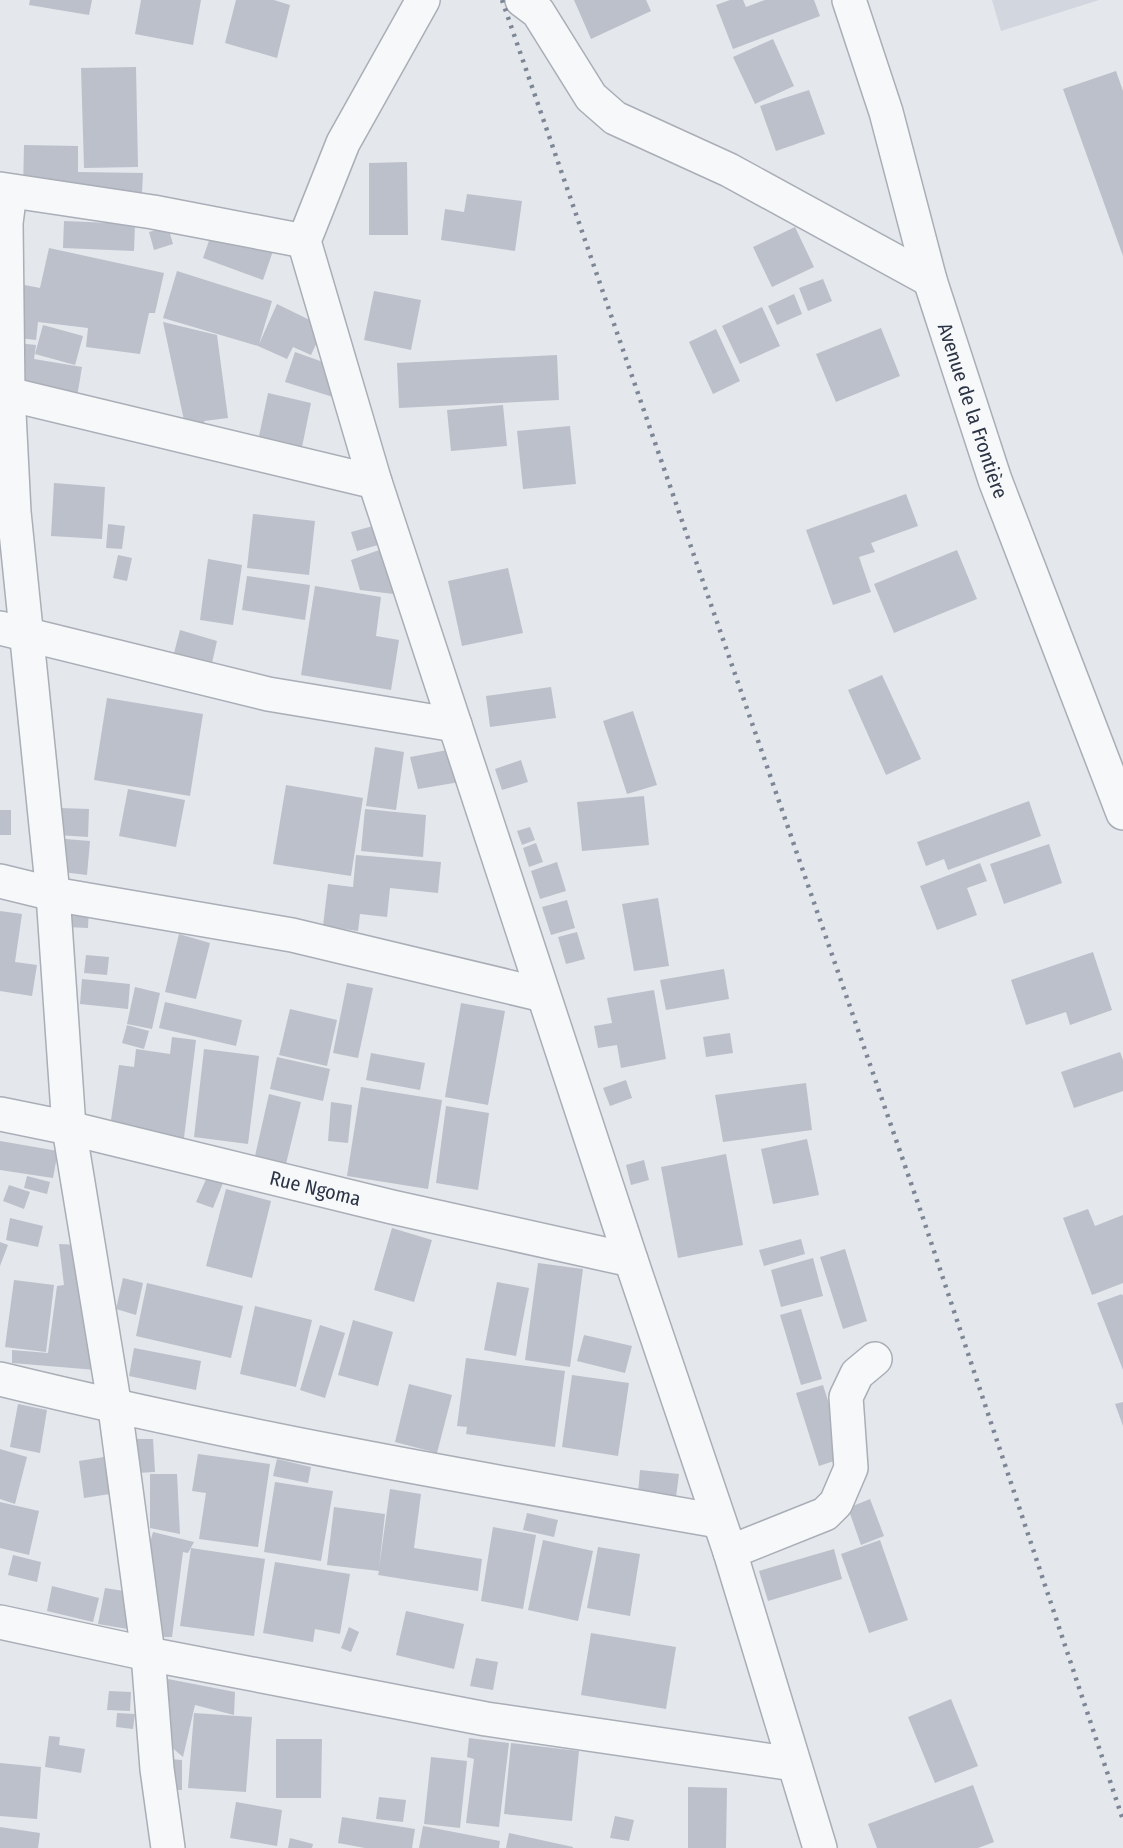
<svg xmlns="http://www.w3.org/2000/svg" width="1123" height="1848" viewBox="0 0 1123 1848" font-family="'Fira Sans Condensed',sans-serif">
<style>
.built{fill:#d2d6de}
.building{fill:#bbc0ca}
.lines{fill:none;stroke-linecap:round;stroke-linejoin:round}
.minor-casing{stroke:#a9aeb7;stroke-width:36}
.minor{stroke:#f7f8fa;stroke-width:33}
.rail{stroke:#7d8696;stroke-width:4.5;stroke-dasharray:3 6;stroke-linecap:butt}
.labels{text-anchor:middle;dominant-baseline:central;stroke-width:6;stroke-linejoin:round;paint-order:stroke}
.street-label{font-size:20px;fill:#2b3445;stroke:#f4f6f9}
</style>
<rect width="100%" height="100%" fill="#e4e7ec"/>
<path class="built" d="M992 0H1099L1001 31Z"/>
<path class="building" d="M30 0H92L89 15 29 5Z
M141 0H201L193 45 135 34Z
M236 0H274L290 5 277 58 225 43Z
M574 0H646L651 11 591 39Z
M730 0H743L746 7 765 0H814L820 16 733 49 716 5Z
M773 39 794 86 755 104 733 57Z
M136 67 138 167 84 168 81 68Z
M1116 71 1123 91V256L1063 89Z
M809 90 825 134 776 151 760 106Z
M24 145 78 146V172L143 173 142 193 23 191Z
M407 162 408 235H369V163Z
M467 194 522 201 515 251 441 240 445 209 464 212Z
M64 221 135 224 134 251 63 248Z
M168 227 173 244 154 250 149 232Z
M795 227 814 267 772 287 753 247Z
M213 229 273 251 263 280 203 258Z
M49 248 164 273 155 313H149L140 354 86 347 88 328 38 322 36 340 19 338 14 283 40 288Z
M177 271 272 301 259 344 277 304 324 327 311 355 293 347 287 359 258 346 163 318Z
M823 279 832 301 808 311 799 288Z
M374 291 421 300 411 350 364 340Z
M794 294 802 314 777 325 768 306Z
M762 307 780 346 740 364 722 326Z
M163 322 217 335 228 418 204 421 208 434 185 425Z
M43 325 83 336 75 365 35 354Z
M881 328 900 376 836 402 816 354Z
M716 329 740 381 713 394 689 342Z
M17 343 36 345 34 359 82 367 77 397 19 386Z
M295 352 323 362 333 397 285 382Z
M557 355 559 400 399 408 397 363Z
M268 393 311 403 301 452 258 441Z
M503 405 507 446 451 451 447 410Z
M570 426 576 484 523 489 517 431Z
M54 483 105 487 102 539 51 536Z
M906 494 918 526 871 543 875 552 859 557 871 592 833 605 806 530Z
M253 514 315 521 309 575 247 568Z
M108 524 125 526 122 549 106 548Z
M373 526 378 545 357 551 351 532Z
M382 549 394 594 360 590 351 560Z
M957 550 977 599 894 633 874 584Z
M118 555 132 558 127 581 113 578Z
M208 559 242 565 233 625 200 620Z
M508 568 523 633 462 646 448 581Z
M247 576 310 585 305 620 242 610Z
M315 586 381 597 376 636 399 640 391 690 301 675Z
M180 630 217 641 212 663 174 653Z
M882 675 921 759 886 775 848 690Z
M551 687 556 718 490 727 486 696Z
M107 698 203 714 190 796 94 780Z
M633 711 657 785 627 794 603 721Z
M375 747 404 752 396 810 366 806Z
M453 749 460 782 418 789 410 757Z
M521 760 528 782 502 790 495 769Z
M286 785 363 798 351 876 273 864Z
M128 789 185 800 176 847 119 836Z
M644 796 649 845 582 851 577 802Z
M1029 801 1041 836 948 870 944 859 926 866 917 842Z
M59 808 89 809 88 837 58 835Z
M365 809 426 815 423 857 361 851Z
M0 810H11V835H0Z
M530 827 535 840 522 845 517 831Z
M65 839 90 841 87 875 62 872Z
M536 843 543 862 529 867 523 848Z
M1049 844 1062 883 1004 904 990 864Z
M356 855 441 862 438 893 390 888 387 917 360 914 358 931 323 926 328 884 353 887Z
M557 862 566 891 540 899 531 871Z
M980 863 987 881 967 888 977 915 937 930 920 886Z
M658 898 669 966 634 971 622 904Z
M567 900 575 928 551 935 542 907Z
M67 906 89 907 88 928 66 927Z
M0 911 22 914 15 962 37 965 32 996 0 991Z
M577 932 585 959 566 964 558 937Z
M179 934 210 943 196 999 165 992Z
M1093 952 1112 1010 1070 1025 1066 1012 1026 1025 1011 980Z
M86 955 109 957 107 975 84 973Z
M724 969 729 999 666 1010 660 980Z
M82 979 130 984 128 1009 80 1004Z
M347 983 373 988 358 1058 333 1053Z
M135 987 160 993 152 1029 127 1024Z
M654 990 666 1059 621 1068 617 1045 598 1048 594 1026 612 1023 607 998Z
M165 1002 242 1020 236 1046 159 1028Z
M461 1003 505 1011 488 1105 445 1097Z
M290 1009 337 1020 327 1066 279 1055Z
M127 1025 149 1031 144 1049 122 1043Z
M730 1033 733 1053 706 1057 703 1037Z
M172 1037 196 1040 184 1138 110 1127 119 1065 134 1067 136 1049 170 1054Z
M204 1049 259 1056 248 1144 194 1137Z
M1120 1052 1123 1060V1091L1074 1108 1061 1072Z
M371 1053 425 1063 420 1090 366 1080Z
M277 1057 330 1069 323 1101 270 1089Z
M626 1080 632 1098 610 1106 603 1088Z
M806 1083 812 1130 723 1142 715 1095Z
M361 1087 442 1100 428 1189 347 1176Z
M269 1094 301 1102 286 1164 255 1156Z
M331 1102 352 1105 348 1143 328 1141Z
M446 1106 489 1113 478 1190 436 1183Z
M807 1139 819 1195 773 1204 761 1149Z
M0 1141 58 1151 53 1178 0 1170Z
M726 1154 743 1245 678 1258 661 1167Z
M644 1160 649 1180 631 1185 626 1165Z
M27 1176 50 1182 47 1194 24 1188Z
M207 1177 223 1183 213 1208 196 1202Z
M9 1185 30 1192 24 1209 3 1201Z
M226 1189 271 1201 252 1278 206 1266Z
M1088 1209 1095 1226 1123 1215V1283L1092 1295 1063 1218Z
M10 1218 43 1226 38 1247 6 1240Z
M392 1228 432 1240 414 1302 374 1290Z
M801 1239 805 1254 764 1266 759 1250Z
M0 1242 8 1245 0 1266Z
M59 1244 79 1245 96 1370 12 1363V1350L48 1353 57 1286 64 1285Z
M845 1249 867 1321 843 1329 820 1257Z
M813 1258 823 1296 781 1307 771 1270Z
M538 1263 583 1269 570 1367 525 1360Z
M123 1278 143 1283 136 1315 116 1309Z
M14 1280 54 1285 46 1352 5 1347Z
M497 1282 529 1288 516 1356 484 1350Z
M147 1283 243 1306 231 1358 136 1336Z
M1122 1294 1123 1296V1370L1097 1303Z
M255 1306 312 1320 296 1387 240 1374Z
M801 1309 822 1379 801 1385 780 1315Z
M353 1320 393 1332 378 1386 338 1375Z
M320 1325 345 1333 325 1398 300 1390Z
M584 1335 632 1346 625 1373 577 1361Z
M134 1348 201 1361 196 1390 129 1376Z
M466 1358 565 1371 555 1447 466 1434 467 1427 457 1426Z
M572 1375 629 1383 618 1456 562 1447Z
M409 1384 452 1395 437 1453 395 1442Z
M823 1385 846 1457 819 1466 796 1393Z
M1123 1402V1426L1115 1404Z
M18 1404 47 1410 40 1453 10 1447Z
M136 1439H153L155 1472 137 1473Z
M0 1449 27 1457 15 1504 0 1499Z
M198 1454 270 1464 258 1547 199 1539 206 1493 192 1491Z
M104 1457 110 1494 84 1498 79 1461Z
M277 1459 311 1467 308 1483 273 1476Z
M640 1470 679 1474 676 1497 638 1494Z
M150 1474H177L180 1534 150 1528Z
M275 1482 333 1491 321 1561 264 1552Z
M390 1489 421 1494 414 1548 482 1559 478 1591 378 1575 379 1571 327 1565 334 1507 385 1514 379 1568Z
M870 1499 884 1536 861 1545 848 1508Z
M0 1502 39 1511 29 1555 0 1548Z
M527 1513 558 1520 554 1537 523 1530Z
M493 1527 536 1535 523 1609 481 1601Z
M153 1532 194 1542 188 1553 183 1552 172 1637H157L144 1541 151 1539Z
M543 1540 593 1551 578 1621 528 1610Z
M880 1540 908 1620 869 1633 841 1554Z
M598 1547 640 1554 630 1616 587 1608Z
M191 1548 265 1559 254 1636 180 1626Z
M834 1549 842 1579 768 1601 759 1571Z
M13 1555 41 1562 37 1582 8 1575Z
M275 1562 350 1574 340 1634 315 1629 313 1642 263 1633Z
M52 1586 99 1598 93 1622 47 1611Z
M105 1588 124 1591 128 1629 98 1624Z
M406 1611 464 1624 454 1669 396 1655Z
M349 1627 359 1632 351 1652 341 1648Z
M591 1633 676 1647 666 1709 581 1695Z
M476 1658 498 1662 493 1690 470 1686Z
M163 1678 235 1692 234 1715 195 1705 183 1757 163 1740Z
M109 1691 131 1692 130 1711 107 1710Z
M951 1699 978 1766 935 1783 908 1717Z
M117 1713 135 1714 133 1729 116 1727Z
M194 1713 252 1717 246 1792 188 1788Z
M49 1736 60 1737 59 1745 85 1749 81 1773 45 1767Z
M469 1738 509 1743 499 1827 466 1823 474 1759 467 1757Z
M276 1739H322L321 1798H276Z
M511 1743 579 1751 572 1821 504 1814Z
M431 1757 467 1761 460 1828 424 1824Z
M168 1759 182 1760V1790H167Z
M0 1763 41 1767 37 1819 0 1816Z
M973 1785 994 1842 978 1848H877L868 1824Z
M688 1787 727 1788 726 1848H688Z
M379 1797 406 1800 403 1822 376 1819Z
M236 1802 282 1810 277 1846 230 1838Z
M615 1816 634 1820 629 1841 610 1838Z
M342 1817 415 1829 412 1848H365L338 1843Z
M423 1826 500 1841 499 1848H419Z
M0 1827 40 1833 38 1848H0Z
M509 1833 573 1847V1848H506Z
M290 1838 313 1844 312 1848H288Z"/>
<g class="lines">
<g class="minor-casing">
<g id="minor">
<path d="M423 0 343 143 304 241 375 482 631 1260 730 1552 820 1848"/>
<path d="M522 0 538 12 591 97 615 118 729 170 930 280"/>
<path id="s1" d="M849 0 886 112 930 280 995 480 1123 813"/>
<path d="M0 189 153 212 304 241"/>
<path d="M10 192 6 223 8 393 14 512 53 894 69 1128 115 1408 148 1654 157 1769 168 1848"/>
<path d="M0 392 375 482"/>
<path d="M0 628 268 694 455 725"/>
<path d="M0 881 53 894 292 935 543 995"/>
<path id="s2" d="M0 1114 69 1128 392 1207 631 1260"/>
<path d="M0 1379C237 1437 477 1479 718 1521"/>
<path d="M730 1552 825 1514 836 1503 851 1468 846 1397 857 1374 875 1359"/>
<path d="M0 1622 148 1654 486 1719 794 1764"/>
</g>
</g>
<use href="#minor" class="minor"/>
<path class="rail" d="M502 0 922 1215 1123 1820"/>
</g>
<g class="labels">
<g class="street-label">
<text stroke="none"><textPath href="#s1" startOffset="429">Avenue de la Frontière</textPath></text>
<text stroke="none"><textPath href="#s2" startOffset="324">Rue Ngoma</textPath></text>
</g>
</g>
</svg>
